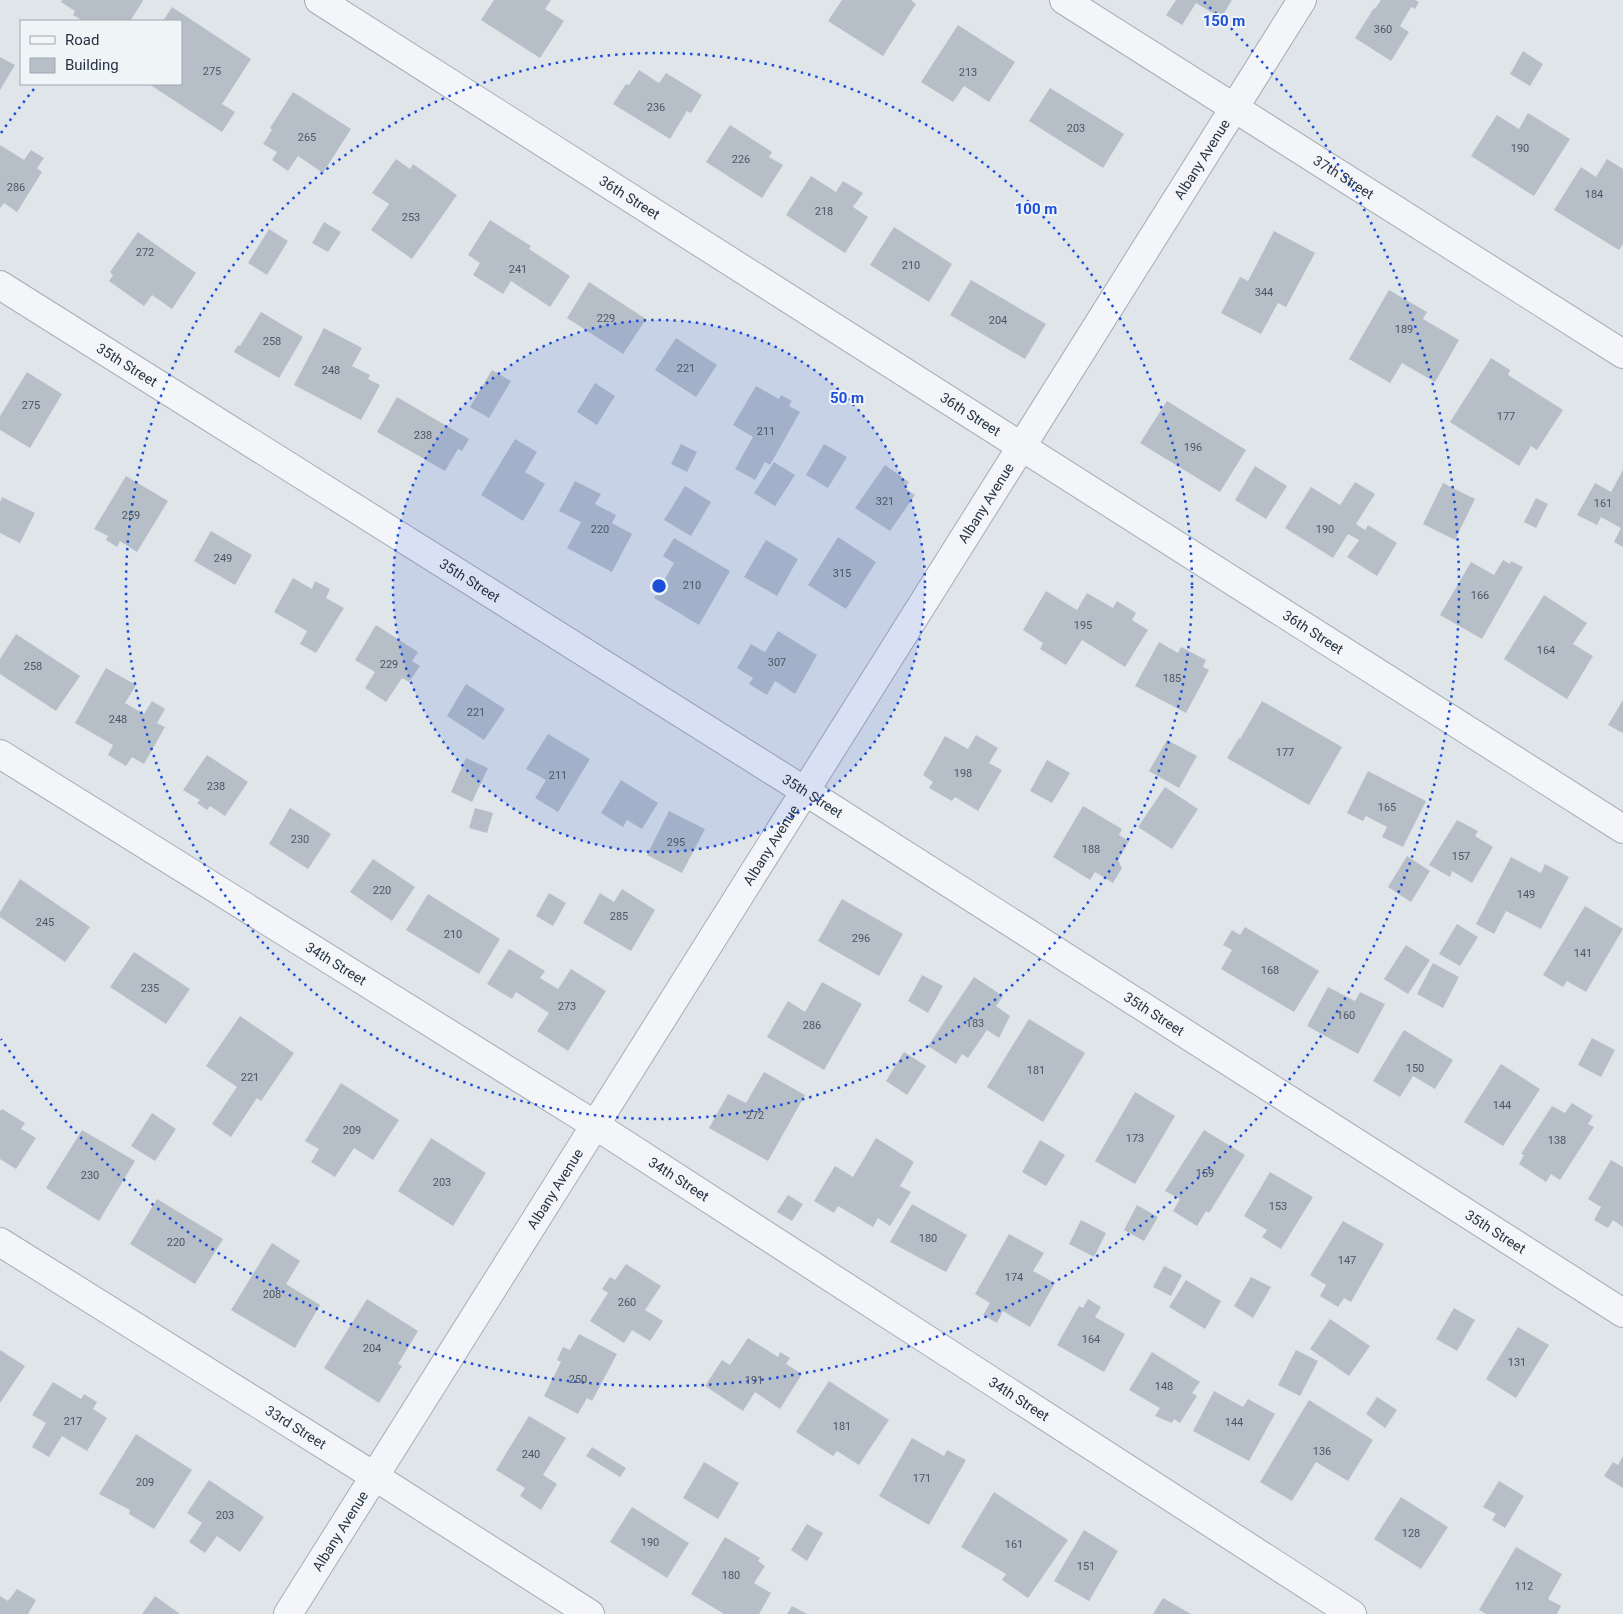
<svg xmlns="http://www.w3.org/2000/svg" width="1623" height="1614" viewBox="0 0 1623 1614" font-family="Roboto,sans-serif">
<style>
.building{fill:#b6bfc8}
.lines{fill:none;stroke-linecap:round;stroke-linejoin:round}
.minor-casing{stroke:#a5acb5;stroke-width:30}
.minor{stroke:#f3f5f8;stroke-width:28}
.ring{fill:none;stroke:#1d4ed8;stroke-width:2.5;stroke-dasharray:2.5 5}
.labels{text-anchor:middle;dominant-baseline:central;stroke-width:4;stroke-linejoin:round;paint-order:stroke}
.number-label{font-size:11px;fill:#4b5764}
.street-label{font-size:14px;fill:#273443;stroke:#eff4f7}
.centre{fill:#1d4ed8;stroke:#eff4f7;stroke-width:2.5}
.ring-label{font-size:15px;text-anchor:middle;font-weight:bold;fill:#1d4ed8;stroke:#eff4f7;stroke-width:4;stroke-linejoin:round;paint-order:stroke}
</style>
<rect width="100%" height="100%" fill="#e0e5ea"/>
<path class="building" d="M62 0H142L143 1 130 21H83L73 15 75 11 61 2Z
M494 0H551L545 9 564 21 540 58 481 20Z
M842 0H911L916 4 883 56 828 21Z
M1176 0H1232L1221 18 1196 3 1182 25 1166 15Z
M1381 0H1415L1419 2 1415 9 1411 7 1400 26 1409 32 1391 61 1355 38 1374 8 1375 9Z
M172 7 251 59 222 104 235 112 222 132 149 84H181V21H163Z
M958 25 1015 62 989 102 964 86 953 102 921 82Z
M1523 51 1543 64 1530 86 1510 74Z
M0 57 15 65 0 90Z
M639 70 659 83 666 73 702 95 691 113 687 111 670 139 613 104 626 84 629 85Z
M1050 88 1124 134 1103 168 1029 121Z
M293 92 351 129 323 173 298 156 288 171 272 160 277 152 263 144 272 130 270 128Z
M1528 113 1570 139 1534 196 1471 156 1497 115 1519 129Z
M730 125 772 152 769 157 783 165 762 198 706 162Z
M0 145 24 160 31 150 44 158 37 168 42 172 17 212 4 203 0 208Z
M396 159 410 169 413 164 457 195 412 259 371 230 389 204 372 193Z
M1607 159 1623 169V244L1619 250 1554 210 1581 167 1596 177Z
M811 176 836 192 843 181 863 193 853 207 868 217 845 253 786 215Z
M490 220 531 246 529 249 570 276 550 307 511 281 503 294 473 275 480 263 468 255Z
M324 222 341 232 328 252 312 243Z
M894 227 952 264 929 302 870 265Z
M269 229 288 241 267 275 248 263Z
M1274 231 1315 253 1286 307 1278 303 1261 334 1221 313 1240 277 1248 281Z
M138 232 196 273 172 309 152 295 144 306 109 281 113 275 110 272Z
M971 280 1046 324 1025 359 950 315Z
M589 282 646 319 623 354 567 318Z
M1389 290 1427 312 1423 319 1459 340 1435 382 1402 363 1390 383 1349 359Z
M261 312 303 337 279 378 234 352 238 345 240 346Z
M324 328 362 348 352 366 370 375 368 379 380 385 361 420 294 385Z
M676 338 717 365 696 397 655 370Z
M1491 358 1510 370 1508 375 1563 410 1537 450 1531 446 1519 466 1450 422Z
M492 370 511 381 489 418 470 407Z
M27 372 62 394 30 448 0 430V416Z
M595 383 615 396 597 425 577 412Z
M756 386 779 399 781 395 792 401 789 406 800 412 770 465 765 462 755 480 735 469 753 437 733 425Z
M397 397 469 439 462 451 458 449 445 471 377 432Z
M1167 401 1246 450 1220 492 1140 443Z
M515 439 537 452 525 472 545 484 523 521 481 495Z
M681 444 697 452 687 472 671 464Z
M824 444 847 457 828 488 806 475Z
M774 462 795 475 775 506 754 493Z
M885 465 909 482 905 488 915 495 890 531 855 508Z
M1255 466 1287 486 1266 519 1235 500Z
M1623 470V547L1614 542 1621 528 1601 517 1597 525 1577 515 1595 483 1611 492Z
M126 476 168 501 137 552 120 541 117 547 106 540 108 536 94 529Z
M575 481 601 494 595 504 616 515 612 523 632 534 612 572 567 548 581 522 559 511Z
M1355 482 1375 494 1356 524 1365 530 1368 525 1397 543 1377 576 1347 557 1359 540 1348 534 1333 558 1285 528 1311 487 1340 505Z
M1443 483 1475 499 1455 540 1423 524Z
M685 486 711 502 691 536 664 520Z
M2 497 35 513 20 543 0 533V502Z
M1536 498 1548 504 1536 528 1524 522Z
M211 531 252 555 235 585 194 561Z
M838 537 876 562 846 609 808 585Z
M674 538 730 571 699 625 654 598 674 563 663 556Z
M766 540 798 559 777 596 744 577Z
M1503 560 1510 564 1511 561 1523 567 1482 639 1440 615 1471 562 1494 575Z
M293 578 312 589 315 581 330 589 326 598 344 608 316 653 300 644 307 631 274 612Z
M1046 591 1077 610 1087 593 1113 608 1117 601 1136 613 1132 620 1148 630 1125 667 1082 640 1066 665 1040 649 1043 643 1023 630Z
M1544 595 1587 623 1573 644 1593 656 1567 699 1504 659Z
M376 625 418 652 412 661 420 666 409 682 402 678 386 702 365 688 375 672 355 660Z
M778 631 817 655 795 694 775 681 767 695 749 684 753 678 737 668 751 644 765 652Z
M16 634 80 676 56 711 0 674V659Z
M1159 642 1178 653 1181 647 1206 660 1203 667 1209 670 1186 713 1135 686Z
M106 668 136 685 125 703 144 714 152 701 165 709 157 723 165 727 144 764 132 757 126 766 108 755 113 745 75 723Z
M466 684 505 709 484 740 447 716Z
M1623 700V733L1608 725Z
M1262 701 1342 747 1309 805 1227 758 1239 738 1240 739Z
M548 734 590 759 558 812 535 798 546 780 526 769Z
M976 735 998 748 989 763 1002 770 978 811 955 797 952 801 929 788 933 782 923 775 945 736 968 749Z
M1167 740 1197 756 1179 788 1149 771Z
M207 755 248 782 225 816 210 806 207 810 197 803 200 800 183 790Z
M466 758 488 768 472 802 451 792Z
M1047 760 1070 773 1052 803 1030 791Z
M1368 771 1426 801 1403 847 1382 837 1387 827 1366 816 1363 821 1347 813Z
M621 780 658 803 642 829 627 820 623 827 601 813Z
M1165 787 1198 809 1172 849 1138 827Z
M1083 806 1122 829 1119 835 1129 841 1118 860 1122 868 1113 883 1095 872 1090 880 1053 857Z
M290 808 331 834 308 869 269 844Z
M475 808 493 813 487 833 469 828Z
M669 811 705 829 682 873 647 855Z
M1457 820 1478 831 1475 836 1493 847 1472 883 1452 871 1450 877 1429 865Z
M1407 856 1430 871 1411 902 1388 887Z
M1511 857 1541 873 1545 864 1569 877 1541 929 1506 911 1494 934 1476 924Z
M373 859 415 887 392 921 350 892Z
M20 879 90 927 65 962 0 917V912Z
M622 889 655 910 631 951 583 923 600 893 614 902Z
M549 893 566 903 553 926 536 916Z
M428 894 500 939 479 974 406 930Z
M842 899 903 934 879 976 818 941Z
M1585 906 1623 929 1586 992 1567 981 1563 987 1543 975Z
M1457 924 1478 937 1460 966 1439 954Z
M1245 927 1319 971 1294 1012 1221 969 1232 950 1223 945 1232 930 1240 935Z
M1406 945 1430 960 1408 994 1384 979Z
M509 949 545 971 540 978 558 989 571 969 606 991 568 1051 537 1031 549 1013 516 992 512 999 487 984Z
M134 952 190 989 166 1024 110 987Z
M1433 963 1459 977 1443 1008 1417 994Z
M922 975 943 986 928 1013 908 1001Z
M974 977 1003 996 996 1006 1010 1016 999 1038 987 1030 968 1058 962 1054 956 1064 928 1046Z
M822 982 862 1004 824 1070 767 1037 788 1001 805 1012Z
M1328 987 1355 1001 1360 992 1385 1004 1358 1054 1307 1026Z
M240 1016 294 1053 261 1101 257 1098 231 1137 212 1124 237 1087 206 1066Z
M1029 1019 1085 1053 1043 1122 987 1087Z
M1404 1030 1453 1060 1435 1089 1413 1076 1400 1097 1373 1081Z
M1592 1038 1615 1050 1601 1077 1578 1065Z
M904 1052 926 1066 907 1095 886 1081Z
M1501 1064 1540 1089 1503 1146 1464 1122Z
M764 1072 805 1095 768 1161 709 1128 728 1094 746 1103Z
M341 1083 399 1120 373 1160 354 1148 335 1177 311 1162 319 1149 305 1141Z
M1135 1092 1175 1116 1135 1184 1095 1161Z
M1572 1103 1593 1116 1588 1124 1594 1127 1560 1180 1551 1174 1546 1182 1519 1164 1524 1155 1521 1154 1552 1106 1565 1113Z
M2 1109 25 1123 21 1129 36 1138 16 1169 0 1159V1111Z
M152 1113 176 1129 155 1161 131 1146Z
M82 1130 135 1161 99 1221 46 1188Z
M1204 1130 1245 1155 1209 1213 1206 1211 1197 1226 1173 1211 1180 1199 1165 1191Z
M431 1138 486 1173 453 1226 398 1191Z
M876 1138 914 1162 900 1186 911 1192 890 1226 878 1218 873 1227 838 1206 834 1213 814 1201 835 1166 853 1177Z
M1040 1140 1065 1155 1046 1186 1022 1172Z
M1611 1160 1623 1167V1227L1613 1220 1608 1228 1594 1220 1601 1207 1588 1199Z
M1270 1172 1313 1197 1281 1249 1262 1237 1267 1230 1244 1216Z
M788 1195 803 1204 792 1221 777 1212Z
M157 1199 223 1239 195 1284 130 1244Z
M912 1204 967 1235 946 1272 890 1242Z
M1137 1205 1158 1217 1144 1241 1124 1230Z
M1081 1220 1106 1233 1094 1257 1069 1244Z
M1343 1221 1384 1244 1351 1302 1344 1298 1338 1307 1320 1296 1326 1285 1310 1275Z
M1009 1234 1044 1253 1033 1271 1055 1283 1030 1327 1003 1311 997 1323 983 1315 990 1303 975 1294Z
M272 1243 300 1261 286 1284 320 1305 295 1348 231 1310Z
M626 1264 661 1286 645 1310 663 1321 650 1341 632 1330 624 1343 590 1321 608 1293 602 1289 610 1277 615 1280Z
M1164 1266 1182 1275 1171 1296 1153 1287Z
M1251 1277 1271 1287 1253 1318 1234 1306Z
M1186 1280 1221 1301 1205 1329 1169 1307Z
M367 1299 418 1331 398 1364 402 1366 379 1403 324 1368Z
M1088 1299 1101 1307 1095 1317 1125 1334 1104 1372 1057 1345 1079 1306 1083 1308Z
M1454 1308 1475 1320 1457 1351 1436 1339Z
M1330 1319 1370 1346 1349 1376 1310 1349Z
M1518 1327 1549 1345 1516 1398 1486 1379Z
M579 1334 617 1354 592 1401 587 1398 578 1414 544 1396 561 1362 557 1360 563 1347 570 1350Z
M748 1338 778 1357 780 1352 790 1358 786 1364 802 1374 780 1409 755 1392 743 1411 705 1386 722 1360 730 1365Z
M0 1350 25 1366 0 1403Z
M1296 1350 1318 1361 1300 1396 1278 1385Z
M1152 1352 1200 1382 1192 1393 1197 1396 1180 1423 1174 1419 1172 1423 1155 1416 1160 1408 1129 1390Z
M829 1381 889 1420 859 1465 837 1451 833 1456 796 1432Z
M53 1382 81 1399 84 1394 97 1402 93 1409 107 1418 87 1451 62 1436 49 1457 32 1447 46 1423 32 1415Z
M1214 1391 1243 1407 1248 1399 1275 1414 1249 1461 1193 1431Z
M1377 1397 1397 1410 1385 1428 1366 1414Z
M1309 1400 1373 1440 1348 1481 1316 1462 1292 1501 1260 1482Z
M529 1416 566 1438 543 1475 557 1484 541 1510 520 1496 525 1488 496 1470Z
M136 1434 192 1470 154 1529 129 1514 130 1510 99 1494Z
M912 1438 944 1456 947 1450 966 1460 929 1525 879 1496Z
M592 1447 626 1468 620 1477 586 1456Z
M1623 1456V1488L1604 1476 1613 1462 1618 1465Z
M704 1462 739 1483 718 1519 683 1498Z
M209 1480 264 1517 240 1552 217 1536 205 1553 189 1542 202 1523 187 1513Z
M1499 1481 1524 1496 1505 1528 1492 1520 1496 1514 1483 1507Z
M994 1492 1068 1540 1028 1598 1002 1580 1006 1574 961 1547Z
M1401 1497 1448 1527 1421 1569 1374 1539Z
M632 1507 689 1543 667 1578 610 1542Z
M807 1524 823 1533 807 1561 791 1550Z
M1084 1530 1118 1551 1089 1601 1054 1581Z
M725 1537 760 1558 758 1561 765 1566 754 1583 771 1593 759 1614H724L691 1594Z
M1516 1547 1562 1574 1548 1599 1561 1606 1557 1614H1486L1479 1610Z
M17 1589 36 1600 28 1614H0V1596L8 1601Z
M155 1596 180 1614H142Z
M1163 1598 1191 1614H1153Z
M792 1606 807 1614H787Z"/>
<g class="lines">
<g class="minor-casing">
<g id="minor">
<path id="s1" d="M319 0 1623 829"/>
<path id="s2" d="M1064 0 1623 354"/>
<path id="s3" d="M0 285 805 791 1623 1313"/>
<path id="s4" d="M0 754 595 1125 1352 1614"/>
<path id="s5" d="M0 1242 374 1476 590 1614"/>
<path id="s6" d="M288 1614 1302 0"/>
</g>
</g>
<use href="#minor" class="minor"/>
</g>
<circle cx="659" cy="586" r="266" fill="#1d4ed8" fill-opacity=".12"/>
<g class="ring">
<circle cx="659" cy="586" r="266"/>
<circle cx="659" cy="586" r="533"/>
<path d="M1 133A799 799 0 0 1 34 89M1204 2A799 799 0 1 1 1 1039"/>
</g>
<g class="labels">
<g class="number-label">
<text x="1383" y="29">360</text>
<text x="212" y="71">275</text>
<text x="968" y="72">213</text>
<text x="656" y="107">236</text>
<text x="1076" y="128">203</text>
<text x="307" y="137">265</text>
<text x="1520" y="148">190</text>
<text x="741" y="159">226</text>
<text x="16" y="187">286</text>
<text x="1594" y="194">184</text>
<text x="824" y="211">218</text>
<text x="411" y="217">253</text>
<text x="145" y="252">272</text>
<text x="911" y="265">210</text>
<text x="518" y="269">241</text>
<text x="1264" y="292">344</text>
<text x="606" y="318">229</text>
<text x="998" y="320">204</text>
<text x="1404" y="329">189</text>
<text x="272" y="341">258</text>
<text x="686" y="368">221</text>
<text x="331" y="370">248</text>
<text x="31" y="405">275</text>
<text x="1506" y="416">177</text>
<text x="766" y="431">211</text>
<text x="423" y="435">238</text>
<text x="1193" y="447">196</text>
<text x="885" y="501">321</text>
<text x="1603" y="503">161</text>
<text x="131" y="515">259</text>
<text x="600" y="529">220</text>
<text x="1325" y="529">190</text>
<text x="223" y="558">249</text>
<text x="842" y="573">315</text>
<text x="692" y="585">210</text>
<text x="1480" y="595">166</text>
<text x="1083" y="625">195</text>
<text x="1546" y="650">164</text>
<text x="777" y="662">307</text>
<text x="389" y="664">229</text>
<text x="33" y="666">258</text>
<text x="1172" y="678">185</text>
<text x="476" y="712">221</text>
<text x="118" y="719">248</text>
<text x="1285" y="752">177</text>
<text x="963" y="773">198</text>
<text x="558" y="775">211</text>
<text x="216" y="786">238</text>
<text x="1387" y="807">165</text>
<text x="300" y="839">230</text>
<text x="676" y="842">295</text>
<text x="1091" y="849">188</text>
<text x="1461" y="856">157</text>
<text x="382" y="890">220</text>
<text x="1526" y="894">149</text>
<text x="619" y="916">285</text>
<text x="45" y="922">245</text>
<text x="453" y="934">210</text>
<text x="861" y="938">296</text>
<text x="1583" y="953">141</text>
<text x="1270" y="970">168</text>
<text x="150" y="988">235</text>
<text x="567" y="1006">273</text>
<text x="1346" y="1015">160</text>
<text x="975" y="1023">183</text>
<text x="812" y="1025">286</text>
<text x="1415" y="1068">150</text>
<text x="1036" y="1070">181</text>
<text x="250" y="1077">221</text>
<text x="1502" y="1105">144</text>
<text x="755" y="1115">272</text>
<text x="352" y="1130">209</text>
<text x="1135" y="1138">173</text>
<text x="1557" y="1140">138</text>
<text x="1205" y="1173">159</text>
<text x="90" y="1175">230</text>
<text x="442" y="1182">203</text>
<text x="1278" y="1206">153</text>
<text x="928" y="1238">180</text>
<text x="176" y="1242">220</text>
<text x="1347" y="1260">147</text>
<text x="1014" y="1277">174</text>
<text x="272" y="1294">208</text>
<text x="627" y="1302">260</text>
<text x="1091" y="1339">164</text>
<text x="372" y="1348">204</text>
<text x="1517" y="1362">131</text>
<text x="578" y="1379">250</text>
<text x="754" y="1380">191</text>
<text x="1164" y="1386">148</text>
<text x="73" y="1421">217</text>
<text x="1234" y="1422">144</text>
<text x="842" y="1426">181</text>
<text x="1322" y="1451">136</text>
<text x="531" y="1454">240</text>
<text x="922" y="1478">171</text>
<text x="145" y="1482">209</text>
<text x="225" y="1515">203</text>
<text x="1411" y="1533">128</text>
<text x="650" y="1542">190</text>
<text x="1014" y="1544">161</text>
<text x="1086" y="1566">151</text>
<text x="731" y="1575">180</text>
<text x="1524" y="1586">112</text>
</g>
<g class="street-label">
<text stroke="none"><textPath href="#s6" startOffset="1718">Albany Avenue</textPath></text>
<text stroke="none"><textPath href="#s2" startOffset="331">37th Street</textPath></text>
<text stroke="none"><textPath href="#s1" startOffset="368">36th Street</textPath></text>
<text stroke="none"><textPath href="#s3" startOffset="150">35th Street</textPath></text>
<text stroke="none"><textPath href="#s1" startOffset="772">36th Street</textPath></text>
<text stroke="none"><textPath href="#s6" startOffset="1312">Albany Avenue</textPath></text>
<text stroke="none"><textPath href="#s3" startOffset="555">35th Street</textPath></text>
<text stroke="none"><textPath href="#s1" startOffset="1178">36th Street</textPath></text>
<text stroke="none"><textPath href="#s3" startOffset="960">35th Street</textPath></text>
<text stroke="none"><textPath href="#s6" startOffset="908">Albany Avenue</textPath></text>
<text stroke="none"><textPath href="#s4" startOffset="396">34th Street</textPath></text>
<text stroke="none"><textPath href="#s3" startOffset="1365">35th Street</textPath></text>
<text stroke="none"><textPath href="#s4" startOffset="801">34th Street</textPath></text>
<text stroke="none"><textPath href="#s6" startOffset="502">Albany Avenue</textPath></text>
<text stroke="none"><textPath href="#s3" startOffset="1770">35th Street</textPath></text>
<text stroke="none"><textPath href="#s4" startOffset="1206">34th Street</textPath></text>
<text stroke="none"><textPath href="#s5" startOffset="349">33rd Street</textPath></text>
<text stroke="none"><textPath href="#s6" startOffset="98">Albany Avenue</textPath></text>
</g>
</g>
<circle cx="659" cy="586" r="8" class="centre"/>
<g class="ring-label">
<text x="1224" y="26">150 m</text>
<text x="1036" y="214">100 m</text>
<text x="847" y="403">50 m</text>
</g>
<rect x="20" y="20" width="162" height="65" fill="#eff4f7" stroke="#9fa7af"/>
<rect x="30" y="36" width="25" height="8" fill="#f3f5f8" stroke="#9fa7af"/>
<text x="65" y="45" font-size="15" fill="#273443">Road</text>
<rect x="30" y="58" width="25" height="15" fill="#b6bfc8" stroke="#9fa7af"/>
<text x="65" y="70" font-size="15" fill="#273443">Building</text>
</svg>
